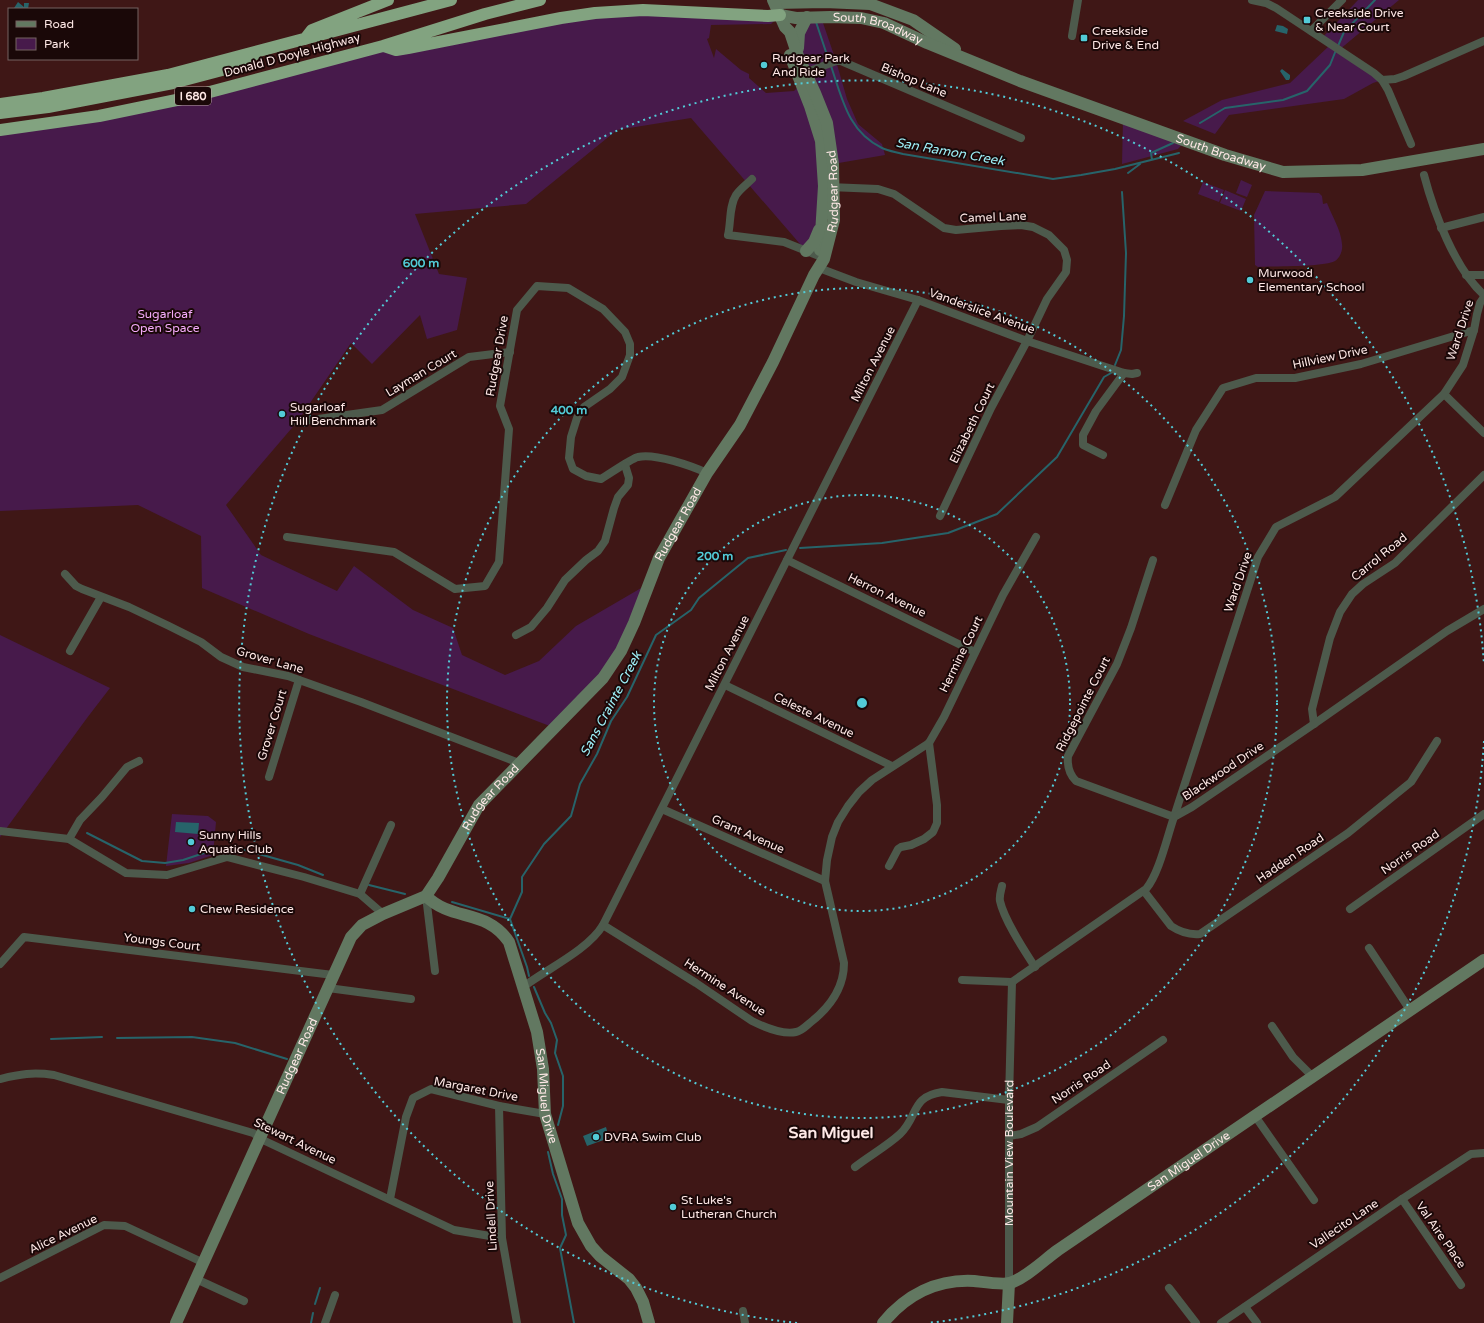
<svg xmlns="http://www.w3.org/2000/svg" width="1484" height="1323" viewBox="0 0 1484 1323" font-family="'Varela Round',sans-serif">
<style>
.green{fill:#471a4b}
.water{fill:#27646a}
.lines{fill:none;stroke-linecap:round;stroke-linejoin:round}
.stream{stroke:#27646a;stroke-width:2}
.street{stroke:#4d5a4c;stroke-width:8}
.secondary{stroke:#627861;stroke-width:12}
.highway{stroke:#82a380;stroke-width:12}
.ring{fill:none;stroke:#52cbd7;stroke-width:2;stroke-dasharray:2 4}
.poi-dot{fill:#52cbd7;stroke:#1a0808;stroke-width:1.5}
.labels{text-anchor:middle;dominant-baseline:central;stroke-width:4;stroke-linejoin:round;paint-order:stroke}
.shield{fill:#1a0808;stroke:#baa5a3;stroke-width:1}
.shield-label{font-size:11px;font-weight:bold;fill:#fee8e6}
.poi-label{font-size:12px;fill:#fee8e6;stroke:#1a0808;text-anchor:start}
.street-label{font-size:12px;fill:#fee8e6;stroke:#1a0808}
.park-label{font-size:12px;fill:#f5abfb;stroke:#1a0808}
.water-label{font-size:13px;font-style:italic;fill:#9deff7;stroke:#1a0808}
.district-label{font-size:16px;font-weight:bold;fill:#fee8e6;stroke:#1a0808}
.centre{fill:#52cbd7;stroke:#1a0808;stroke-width:2}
.ring-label{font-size:12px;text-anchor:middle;font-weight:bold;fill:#52cbd7;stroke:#1a0808;stroke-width:4;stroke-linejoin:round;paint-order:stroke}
</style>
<rect width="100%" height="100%" fill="#3f1716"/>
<path class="green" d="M1358 0H1399L1339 50 1382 80 1373 83 1344 99 1229 115 1215 134 1183 121 1222 100 1290 83 1330 45 1321 39Z
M595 13 780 15 771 24 711 25 709 38 707 39 714 58 716 49 741 70 749 74V78L766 93 794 91 801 84 821 141 822 221 806 251 691 118 617 130 526 204 415 214 439 274 467 278 457 330 427 339 420 315 372 364 351 343 297 422 226 505 261 555 337 591 354 566 413 610 453 628 462 655 505 675 539 661 576 626 648 584 621 651 555 728 309 634 202 588 201 536 138 505 0 511V130L99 116 383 46Z
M821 17 836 61 847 99 858 124 882 144 885 155 833 164 798 46 802 26Z
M1123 119 1185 141 1178 149 1122 164Z
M1241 180 1252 185 1247 197 1236 193Z
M1203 182 1224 190 1219 202 1198 194Z
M1225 190 1246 199 1241 211 1220 203Z
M1265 191 1319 193 1322 196 1323 204 1327 203C1332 216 1341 230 1342 244 1343 250 1340 258 1335 261 1326 267 1273 266 1258 267L1255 265 1254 215Z
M0 635 110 688 87 718 0 837Z
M172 814 208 816 216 822 213 855 189 863 166 866Z"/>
<path class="water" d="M18 2 24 7V3H29L28 9 14 8Z
M1277 25 1283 26 1288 29 1287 34 1275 31Z
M1282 69 1290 75V78L1289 80H1286L1280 71Z
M176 822 199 823 198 834 175 832Z
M606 1127 609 1138 587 1146 583 1136Z"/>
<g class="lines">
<path class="stream" d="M816 22 829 61
M1338 46 1344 32 1375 0
M831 66C842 98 848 132 882 148 888 151 896 152 903 154L1053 179 1081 175 1115 169 1179 153
M1200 123 1225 108 1283 100 1307 91 1330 65 1336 50
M1152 160 1151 153 1173 143
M1128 173 1140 164
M1115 365 1121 350 1124 316 1126 253 1122 192
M800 548 882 543 948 533 997 514 1057 457 1104 377 1111 373
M87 833 142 861 165 863 183 860 222 847
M234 847 298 865 323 875
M369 885 405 894
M452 902 510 919
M529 976 527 967 510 919 522 892V877L544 844 571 816 580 784 597 754 611 721 627 697 656 635 691 610 699 598 748 558 786 550
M534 987 545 1013 551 1023 557 1040 555 1053 563 1076V1106L558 1125
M117 1038 192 1037 235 1043 287 1059
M51 1039 102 1037
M548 1152 553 1174 562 1199V1215L566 1235 560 1248 574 1323
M315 1304 320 1288
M311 1323 313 1313"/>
<g class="street">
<path d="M1252 0 1266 3 1276 8 1374 73 1382 80 1395 79 1404 76 1484 41"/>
<path d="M1311 31 1342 0"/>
<path d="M1072 36 1078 0"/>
<path d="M802 74 836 61H841L1021 138"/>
<path d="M1382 80 1388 90 1411 144"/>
<path d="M1424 175C1434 213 1455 269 1484 295"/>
<path d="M752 179C747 184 740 189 736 195 729 206 731 223 728 235L784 242 819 256"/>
<path d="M829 187 878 189 894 194 944 228 956 230 1001 226 1021 225 1033 227 1049 235 1064 250 1067 260 1066 272 1047 299 1027 341 991 408 940 516"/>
<path d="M1441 228 1484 217"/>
<path d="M819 268 856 282 918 300 1027 341 1124 373 1132 374 1137 373"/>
<path d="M1466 275H1484"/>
<path d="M1444 394 1484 433"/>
<path d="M297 422 382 410 469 357 510 352"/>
<path d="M1103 455 1083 445V435L1096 411 1124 373"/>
<path d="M1165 505 1196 430 1223 388 1256 378H1295L1361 364 1474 330"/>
<path d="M287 537 394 552 455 589 485 586 499 562 509 429 500 406 517 310 537 286 568 288 603 309 625 332 630 344V355L622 377 610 389 584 407 577 418 571 437 569 458 573 469 586 476 601 479C608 475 632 458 638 457 655 453 692 466 707 473"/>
<path d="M787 560 975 652"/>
<path d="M1153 560 1131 628 1117 664 1068 756C1067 766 1069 774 1076 781L1174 817 1258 557 1276 527 1335 497 1444 394 1463 365 1474 330 1477 314 1480 303 1484 297"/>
<path d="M65 574 76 586 82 589 129 607 169 626 201 642 221 657 243 667 288 676 361 702 519 763"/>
<path d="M516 635 531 627 547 608 565 580 586 560 598 551 605 541 614 508 618 497 628 485 629 478 625 465"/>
<path d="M70 651 101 597"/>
<path d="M725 685 892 766"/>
<path d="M1314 724 1312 709 1330 638 1340 612 1352 594 1363 584 1395 563 1484 475"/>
<path d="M269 777 299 680"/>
<path d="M662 809 825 881"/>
<path d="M0 831 69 839 126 873 167 875 227 857 304 877 360 894 383 914"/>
<path d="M69 839 80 820 102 797 127 767 139 761"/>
<path d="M889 866 898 849 901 847 911 845 924 839 933 832 937 823V805L929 743"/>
<path d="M1002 886C1001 891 999 896 1000 901 1004 920 1024 950 1035 967"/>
<path d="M1144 891 1171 926C1180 932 1189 935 1200 934L1348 833 1411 782 1437 741"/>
<path d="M360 894 391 825"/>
<path d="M426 896 435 971"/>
<path d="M1350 909 1484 814"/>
<path d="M603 925 696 983 752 1021C764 1027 782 1035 796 1032 802 1031 806 1026 811 1022 830 1007 844 987 844 963L825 881 827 860 832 837 838 822 848 806 859 792 872 780 929 743 944 717 1003 595 1036 537"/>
<path d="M1369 948 1410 1010"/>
<path d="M0 964 24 937 333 975"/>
<path d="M962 980 1012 982"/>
<path d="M1012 982 1146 889C1159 874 1167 837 1174 817L1192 807 1314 724 1447 631 1484 609"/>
<path d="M523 987C547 969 588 950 603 925L918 300"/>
<path d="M328 988 411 999"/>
<path d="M1272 1026 1293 1057 1313 1077"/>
<path d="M0 1079C20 1074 33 1072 54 1075L253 1133 265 1141 454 1230 502 1238"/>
<path d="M499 1106 502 1238 517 1323"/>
<path d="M1255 1116 1314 1200"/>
<path d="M1009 1136 1021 1134 1037 1127 1163 1040"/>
<path d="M855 1167C869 1156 887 1146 900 1134 919 1116 910 1097 942 1092L1009 1100"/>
<path d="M390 1199 406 1117 413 1098 431 1089 499 1106 545 1114"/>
<path d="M1402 1199 1461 1285"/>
<path d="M0 1278 104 1225 125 1226 204 1263"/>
<path d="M196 1279 244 1301"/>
<path id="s1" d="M1009 1283V1100L1012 982"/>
<path d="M1169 1288 1196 1323"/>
<path d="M1245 1307 1257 1323"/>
<path d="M743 1311 745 1323"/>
<path d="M325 1323 335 1295"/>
<path d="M1221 1323 1402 1199 1471 1154 1484 1153"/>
</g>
<g class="secondary">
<path d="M775 3 825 2 870 4 913 20 955 49"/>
<path id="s2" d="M780 15 796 18 830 17 861 18 884 23 927 43 1020 81 1225 155 1283 172 1362 170 1484 149"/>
<path d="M798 48 799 33 807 17"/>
<path d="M790 55 810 106 821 141 824 186 820 250"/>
<path d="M806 251 814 242 819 230"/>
<path id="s3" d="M426 896C452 922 486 908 509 942L537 1032 543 1069 545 1114 578 1223 591 1246 600 1256 629 1279 636 1288 643 1302 649 1323"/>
<path id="s4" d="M176 1323 351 937 362 925 383 914 426 896 438 878 479 805 603 678 621 651 634 623 659 558 707 473 740 425 773 362 814 275 824 259 834 220 833 164 827 123 815 93 798 56 790 32 785 27 773 0"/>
<path id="s5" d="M883 1323C906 1295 937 1279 974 1281 983 1282 1002 1285 1010 1283 1026 1278 1044 1260 1058 1250L1484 960"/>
<path d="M1007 1323 1009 1283"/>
</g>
<path class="highway" d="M305 39 312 30 388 0
M384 46 396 50 408 48 561 18 595 13 643 10 768 16 780 15
M0 104 43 98 168 75 451 0
M0 113 48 107 173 83 241 65 255 54
M0 130 99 116 191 97 383 46 485 14 540 0"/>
</g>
<g class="ring">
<circle cx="862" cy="703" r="208"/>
<circle cx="862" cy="703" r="415"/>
<path d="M1484 741A623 623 0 0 1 927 1323M797 1323A623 623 0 1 1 1484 665"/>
</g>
<g class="poi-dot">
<rect x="1303" y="16" width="8" height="8" rx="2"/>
<rect x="1080" y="34" width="8" height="8" rx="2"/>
<circle cx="764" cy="65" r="4"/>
<circle cx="1250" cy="280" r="4"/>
<circle cx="282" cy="414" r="4"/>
<circle cx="191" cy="842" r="4"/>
<circle cx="192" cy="909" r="4"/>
<circle cx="596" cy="1137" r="4"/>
<circle cx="673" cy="1207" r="4"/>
</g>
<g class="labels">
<rect class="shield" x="175" y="87" width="36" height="18" rx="3"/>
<g class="shield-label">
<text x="193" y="96">I 680</text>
</g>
<g class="poi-label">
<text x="1315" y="13">Creekside Drive<tspan x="1315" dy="14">&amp; Near Court</tspan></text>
<text x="1092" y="31">Creekside<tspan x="1092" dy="14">Drive &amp; End</tspan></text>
<text x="772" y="58">Rudgear Park<tspan x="772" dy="14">And Ride</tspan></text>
<text x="1258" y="273">Murwood<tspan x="1258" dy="14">Elementary School</tspan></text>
<text x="290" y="407">Sugarloaf<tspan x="290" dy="14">Hill Benchmark</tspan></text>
<text x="199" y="835">Sunny Hills<tspan x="199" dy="14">Aquatic Club</tspan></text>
<text x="200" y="909">Chew Residence</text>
<text x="604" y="1137">DVRA Swim Club</text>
<text x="681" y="1200">St Luke's<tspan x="681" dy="14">Lutheran Church</tspan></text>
</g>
<g class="street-label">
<text stroke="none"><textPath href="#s2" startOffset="100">South Broadway</textPath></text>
<text transform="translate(292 55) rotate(-15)">Donald D Doyle Highway</text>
<text transform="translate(914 80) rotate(23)">Bishop Lane</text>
<text stroke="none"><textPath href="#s2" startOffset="466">South Broadway</textPath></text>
<text stroke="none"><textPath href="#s4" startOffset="1337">Rudgear Road</textPath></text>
<text transform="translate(993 217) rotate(-2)">Camel Lane</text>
<text transform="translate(982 311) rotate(20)">Vanderslice Avenue</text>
<text transform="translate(1460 330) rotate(-72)">Ward Drive</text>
<text transform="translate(497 356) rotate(-80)">Rudgear Drive</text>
<text transform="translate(1330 357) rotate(-12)">Hillview Drive</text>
<text transform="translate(873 364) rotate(-63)">Milton Avenue</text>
<text transform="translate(421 373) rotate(-31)">Layman Court</text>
<text transform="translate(972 423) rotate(-64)">Elizabeth Court</text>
<text stroke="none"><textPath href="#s4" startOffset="965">Rudgear Road</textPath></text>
<text transform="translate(1379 557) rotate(-39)">Carrol Road</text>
<text transform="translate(1238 582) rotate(-71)">Ward Drive</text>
<text transform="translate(887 595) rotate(26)">Herron Avenue</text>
<text transform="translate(727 653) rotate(-63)">Milton Avenue</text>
<text transform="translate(961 654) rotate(-64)">Hermine Court</text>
<text transform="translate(270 660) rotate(16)">Grover Lane</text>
<text transform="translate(1083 704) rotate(-63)">Ridgepointe Court</text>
<text transform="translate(814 715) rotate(26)">Celeste Avenue</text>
<text transform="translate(272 725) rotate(-73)">Grover Court</text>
<text transform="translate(1223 771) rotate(-34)">Blackwood Drive</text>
<text stroke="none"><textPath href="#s4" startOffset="629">Rudgear Road</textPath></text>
<text transform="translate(748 834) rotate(24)">Grant Avenue</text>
<text transform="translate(1410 852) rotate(-35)">Norris Road</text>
<text transform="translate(1290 858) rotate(-34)">Hadden Road</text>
<text transform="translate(162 942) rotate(7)">Youngs Court</text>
<text transform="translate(725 987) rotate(33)">Hermine Avenue</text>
<text stroke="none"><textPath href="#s4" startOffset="293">Rudgear Road</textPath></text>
<text transform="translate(1081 1082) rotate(-34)">Norris Road</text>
<text transform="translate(476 1089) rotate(11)">Margaret Drive</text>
<text stroke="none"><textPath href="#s3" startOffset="256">San Miguel Drive</textPath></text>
<text transform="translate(295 1141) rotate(26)">Stewart Avenue</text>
<text stroke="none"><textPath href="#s1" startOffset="130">Mountain View Boulevard</textPath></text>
<text stroke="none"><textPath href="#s5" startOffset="357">San Miguel Drive</textPath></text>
<text transform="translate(491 1216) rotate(-93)">Lindell Drive</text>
<text transform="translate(1344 1224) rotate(-34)">Vallecito Lane</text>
<text transform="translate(63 1234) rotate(-26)">Alice Avenue</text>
<text transform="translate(1441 1235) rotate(55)">Val Aire Place</text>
</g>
<g class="park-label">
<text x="165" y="314">Sugarloaf<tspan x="165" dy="14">Open Space</tspan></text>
</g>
<g class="water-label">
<text transform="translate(950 152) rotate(10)">San Ramon Creek</text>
<text transform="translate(611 704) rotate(-62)">Sans Crainte Creek</text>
</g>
<g class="district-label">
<text x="831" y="1133">San Miguel</text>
</g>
</g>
<circle cx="862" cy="703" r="6" class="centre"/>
<g class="ring-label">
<text x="421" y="267">600 m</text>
<text x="569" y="414">400 m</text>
<text x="715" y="560">200 m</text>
</g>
<rect x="8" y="8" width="130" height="52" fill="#1a0808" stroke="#756261"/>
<rect x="16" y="21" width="20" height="6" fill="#627861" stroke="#756261"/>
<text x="44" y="28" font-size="12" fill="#fee8e6">Road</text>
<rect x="16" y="38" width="20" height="12" fill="#471a4b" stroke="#756261"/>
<text x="44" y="48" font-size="12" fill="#fee8e6">Park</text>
</svg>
